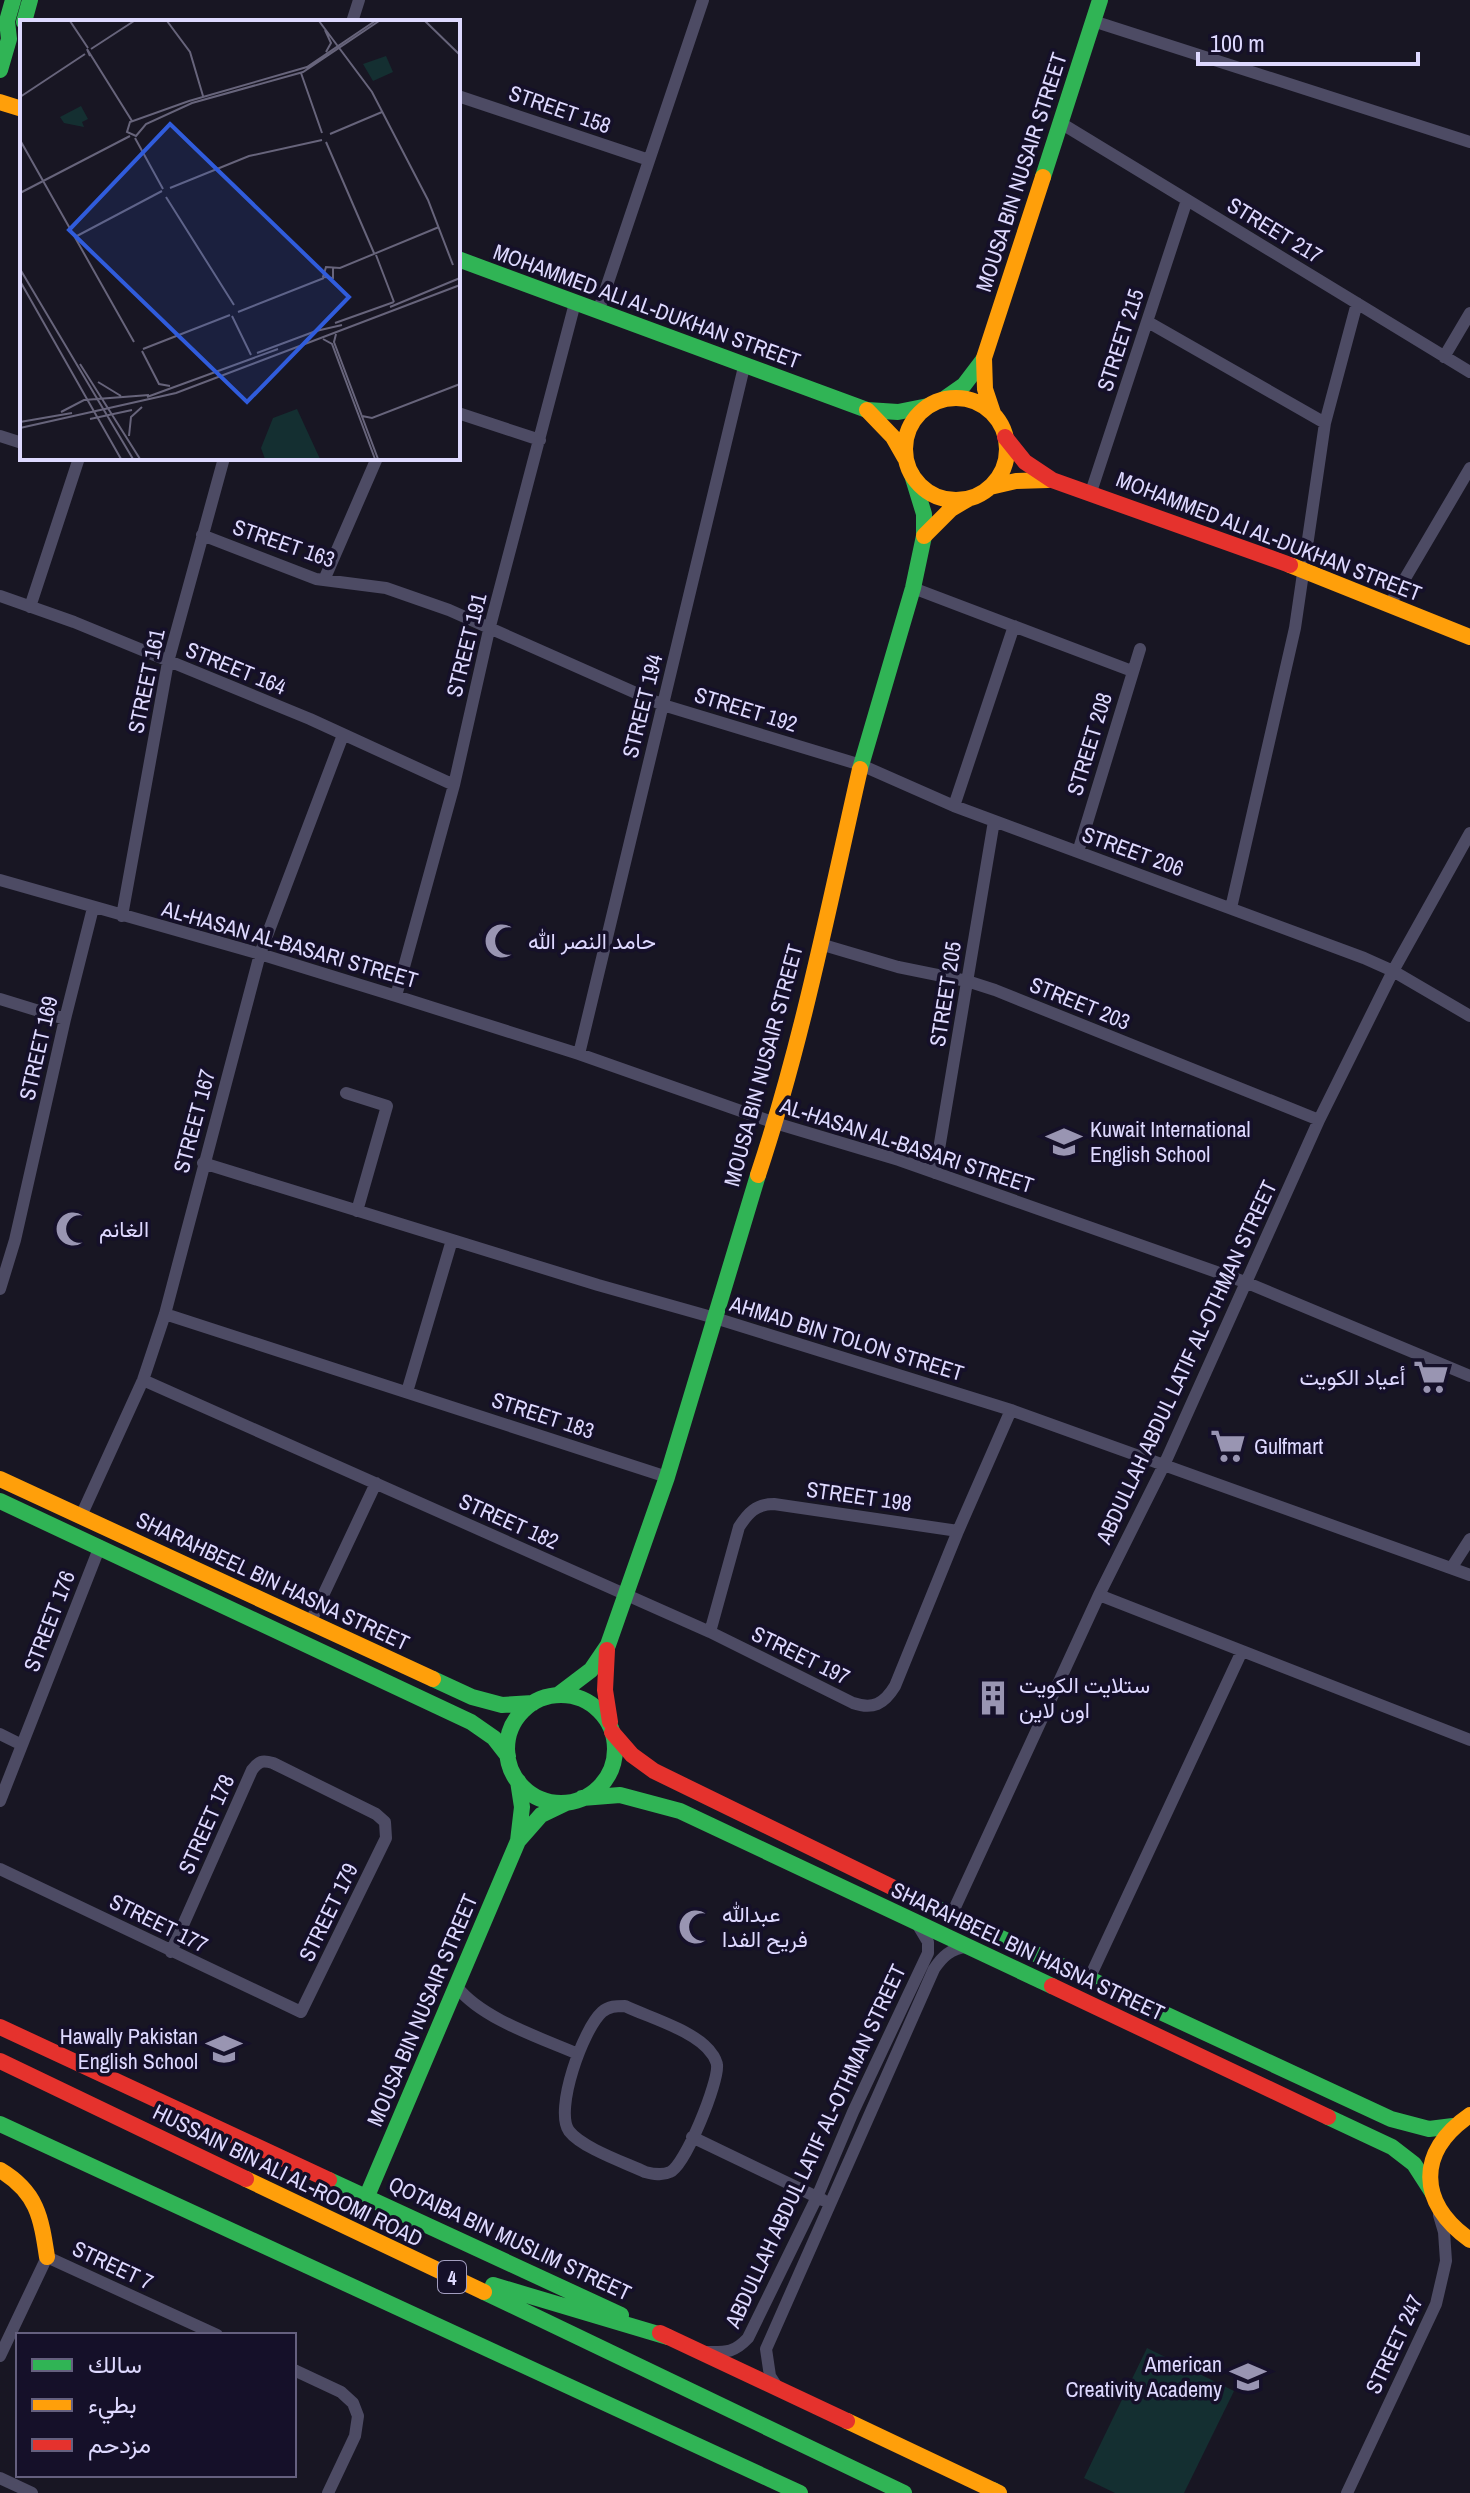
<svg xmlns="http://www.w3.org/2000/svg" width="1470" height="2493" viewBox="0 0 1470 2493" font-family="'Archivo Narrow',Vazirmatn,sans-serif">
<style>
.green{fill:#142f31}
.lines{fill:none;stroke-linecap:round;stroke-linejoin:round}
.street{stroke:#4d4b64;stroke-width:12}
.fast{stroke:#30b455;stroke-width:16}
.slow{stroke:#ff9f0a;stroke-width:16}
.jam{stroke:#e5322d;stroke-width:16}
.labels{text-anchor:middle;dominant-baseline:central;stroke-width:7;stroke-linejoin:round;paint-order:stroke}
.shield{fill:#151029;stroke:#a29dbf;stroke-width:2}
.shield-label{font-size:20px;font-weight:bold;fill:#ded9ff}
.street-label{font-size:22px;fill:#ded9ff;stroke:#151029}
.poi-label{font-size:22px;fill:#ded9ff;stroke:#151029;text-anchor:start}
.inset-road{fill:none;stroke:#67647b;stroke-width:2}
.view{fill:#305cdc;fill-opacity:0.15;stroke:#305cdc;stroke-width:4}
.inset-edge{fill:none;stroke:#ded9ff;stroke-width:4}
</style>
<rect width="100%" height="100%" fill="#181623"/>
<path class="green" d="M1147 2348 1234 2391 1184 2493H1115L1084 2478Z"/>
<g class="lines">
<path class="street" d="M1093 21 1470 142
M352 22 359 0
M458 96 649 160
M1059 122 1470 372
M598 312 703 0
M1148 322 1325 423
M1444 357 1470 313
M458 413 540 440
M0 436 22 443
M1091 492 1187 200
M202 535 316 579 386 588 449 610 663 705 861 765 954 806 1364 958 1393 971 1470 1016
M324 580 377 458
M913 588 1132 671
M0 596 74 622 310 719 454 785
M1390 604 1470 468
M30 607 79 458
M954 806 1014 626
M1078 852 1140 649
M0 880 260 954 396 996 579 1054 775 1123 899 1160 1245 1282 1470 1376
M1231 908 1295 628 1325 423 1357 303
M122 916 168 662 224 458
M820 944 898 967 967 981 995 990 1319 1120
M396 996 454 785 489 630 575 303
M0 999 65 1019
M579 1054 744 367
M346 1093 387 1106 357 1211
M203 1163 598 1285 715 1318 1011 1410 1470 1575
M935 1173 994 821
M0 1289 15 1240 65 1019 93 908
M165 1314 667 1477
M143 1380 710 1632 853 1703C873 1710 884 1704 895 1686L958 1531 1011 1410
M407 1392 452 1240
M81 1516 143 1380 165 1314 260 954 343 735
M1452 1567 1470 1539
M1099 1595 1470 1740
M310 1623 376 1483
M710 1632 739 1527C748 1513 756 1504 774 1504L958 1531
M0 1734 22 1745
M0 1801 100 1546
M0 1869 301 2012 386 1838 385 1822 376 1814 273 1763C262 1760 259 1761 252 1770L171 1952
M951 1916 1099 1595 1164 1465 1319 1120 1393 971 1470 833
M1089 1979 1242 1651
M457 1987C482 2019 541 2038 578 2054
M625 2006C650 2018 697 2031 712 2054 714 2056 717 2063 717 2065 719 2082 685 2166 670 2172 662 2176 653 2174 645 2172 626 2163 582 2148 569 2131 554 2110 583 2029 602 2012 609 2006 616 2006 625 2006Z
M692 2137 823 2200
M703 2352C725 2352 733 2354 748 2338L817 2197 853 2112 928 1953V1942L916 1922
M0 2356 47 2257 217 2335
M294 2370 341 2392 353 2403 358 2416 355 2436 328 2493
M779 2390 770 2376 766 2349 934 1969C942 1957 951 1948 967 1947
M0 2478 32 2493
M1347 2493 1436 2304 1446 2261 1444 2232 1439 2215"/>
<path class="fast" d="M24 22 30 0
M0 70 9 39 7 21 13 0
M1043 177 1100 0
M458 259 867 410 898 412 928 406
M944 399 964 385 983 360
M860 769 913 588 924 536V514L912 475
M0 1501 471 1722 494 1738 508 1756
M433 1679 472 1697 502 1705 533 1703
M558 1695 591 1670 608 1645 667 1477 758 1175
M507 1749a54 54 0 1 1 108 0a54 54 0 1 1-108 0Z
M582 1798 620 1795 680 1811 1052 1986
M519 1840 541 1815 566 1803
M902 1892 1391 2119 1429 2129 1453 2126
M1328 2117 1392 2147 1414 2164 1432 2192
M0 2124 800 2493
M329 2180 621 2315
M367 2196 518 1841 522 1807 518 1781
M493 2285 668 2337
M484 2292 904 2493
M993 2490 997 2493"/>
<path class="slow" d="M0 102 22 109
M905 449a51 51 0 1 1 102 0a51 51 0 1 1-102 0Z
M867 410 893 437 905 458
M993 413 985 389 984 358 1043 177
M990 487 1016 481 1048 480
M924 536 951 509 968 499
M1290 565 1470 637
M758 1175C802 1043 829 905 860 769
M0 1479 433 1679
M1470 2115C1416 2152 1418 2203 1470 2240
M0 2170C37 2192 41 2217 47 2257
M246 2179 484 2292
M847 2421 999 2493"/>
<path class="jam" d="M1005 437 1025 462 1052 480 1290 565
M607 1650 605 1690 610 1722
M612 1732 632 1755 654 1771 902 1892
M1052 1986 1328 2117
M0 2027 329 2180
M0 2061 246 2179
M660 2333 847 2421"/>
</g>
<defs>
<g id="mosque-bare" transform="scale(2.76)"><path d="M3.5-4.9A6 6 0 1 0 3.5 4.9A5 5 0 1 1 3.5-4.9Z" fill="#9995b2" stroke="#151029" stroke-width="2.5" paint-order="stroke"/></g>
<g id="school-bare" transform="scale(2.76)"><path d="M0-5L7-2L0 1L-7-2ZM-4 1L0 2.5L4 1V4Q0 6-4 4Z" fill="#9995b2" stroke="#151029" stroke-width="2.5" paint-order="stroke"/></g>
<g id="supermarket-bare" transform="scale(2.76)"><path d="M-6-5.5h2.5l.6 2H6L4.5 2H-2.5L-4.4-4H-6ZM-1.5 3.2a1.3 1.3 0 1 0 .1 0ZM3 3.2a1.3 1.3 0 1 0 .1 0Z" fill="#9995b2" stroke="#151029" stroke-width="2.5" paint-order="stroke"/></g>
<g id="building-bare" transform="scale(2.76)"><path d="M-4-6H4V6H1V3H-1V6H-4ZM-2.5-4.3h1.7v1.8h-1.7ZM.8-4.3h1.7v1.8H.8ZM-2.5-1h1.7V.8h-1.7ZM.8-1h1.7V.8H.8Z" fill="#9995b2" stroke="#151029" stroke-width="2.5" paint-order="stroke"/></g>
</defs>
<g fill-rule="evenodd">
<use href="#mosque-bare" x="502" y="941"/>
<use href="#school-bare" x="1064" y="1142"/>
<use href="#mosque-bare" x="73" y="1229"/>
<use href="#supermarket-bare" x="1431" y="1377"/>
<use href="#supermarket-bare" x="1228" y="1446"/>
<use href="#building-bare" x="993" y="1698"/>
<use href="#mosque-bare" x="696" y="1927"/>
<use href="#school-bare" x="224" y="2049"/>
<use href="#school-bare" x="1248" y="2377"/>
</g>
<g class="labels">
<rect class="shield" x="438" y="2261" width="28" height="32" rx="6"/>
<g class="shield-label">
<text x="452" y="2277">4</text>
</g>
<g class="street-label">
<text transform="translate(560 109) rotate(19)">STREET 158</text>
<text transform="translate(1021 172) rotate(-72)">MOUSA BIN NUSAIR STREET</text>
<text transform="translate(1275 230) rotate(31)">STREET 217</text>
<text transform="translate(647 306) rotate(20)">MOHAMMED ALI AL-DUKHAN STREET</text>
<text transform="translate(1120 340) rotate(-72)">STREET 215</text>
<text transform="translate(1269 536) rotate(21)">MOHAMMED ALI AL-DUKHAN STREET</text>
<text transform="translate(284 543) rotate(19)">STREET 163</text>
<text transform="translate(466 645) rotate(-76)">STREET 191</text>
<text transform="translate(236 668) rotate(22)">STREET 164</text>
<text transform="translate(146 681) rotate(-78)">STREET 161</text>
<text transform="translate(642 706) rotate(-76)">STREET 194</text>
<text transform="translate(746 709) rotate(17)">STREET 192</text>
<text transform="translate(1089 744) rotate(-73)">STREET 208</text>
<text transform="translate(1133 851) rotate(20)">STREET 206</text>
<text transform="translate(290 944) rotate(16)">AL-HASAN AL-BASARI STREET</text>
<text transform="translate(945 994) rotate(-81)">STREET 205</text>
<text transform="translate(1080 1003) rotate(22)">STREET 203</text>
<text transform="translate(38 1048) rotate(-77)">STREET 169</text>
<text transform="translate(763 1065) rotate(-75)">MOUSA BIN NUSAIR STREET</text>
<text transform="translate(194 1121) rotate(-75)">STREET 167</text>
<text transform="translate(907 1145) rotate(18)">AL-HASAN AL-BASARI STREET</text>
<text transform="translate(847 1338) rotate(17)">AHMAD BIN TOLON STREET</text>
<text transform="translate(1186 1362) rotate(-65)">ABDULLAH ABDUL LATIF AL-OTHMAN STREET</text>
<text transform="translate(543 1415) rotate(18)">STREET 183</text>
<text transform="translate(859 1496) rotate(8)">STREET 198</text>
<text transform="translate(509 1521) rotate(24)">STREET 182</text>
<text transform="translate(273 1581) rotate(25)">SHARAHBEEL BIN HASNA STREET</text>
<text transform="translate(49 1621) rotate(-69)">STREET 176</text>
<text transform="translate(801 1655) rotate(26)">STREET 197</text>
<text transform="translate(206 1824) rotate(-66)">STREET 178</text>
<text transform="translate(328 1912) rotate(-64)">STREET 179</text>
<text transform="translate(159 1923) rotate(26)">STREET 177</text>
<text transform="translate(1028 1951) rotate(25)">SHARAHBEEL BIN HASNA STREET</text>
<text transform="translate(422 2010) rotate(-67)">MOUSA BIN NUSAIR STREET</text>
<text transform="translate(815 2146) rotate(-65)">ABDULLAH ABDUL LATIF AL-OTHMAN STREET</text>
<text transform="translate(288 2175) rotate(26)">HUSSAIN BIN ALI AL-ROOMI ROAD</text>
<text transform="translate(510 2238) rotate(25)">QOTAIBA BIN MUSLIM STREET</text>
<text transform="translate(113 2265) rotate(25)">STREET 7</text>
<text transform="translate(1394 2344) rotate(-65)">STREET 247</text>
</g>
<g class="poi-label">
<text x="528" y="941">حامد النصر الله</text>
<text x="1090" y="1129">Kuwait International<tspan x="1090" dy="25">English School</tspan></text>
<text x="99" y="1229">الغانم</text>
<text x="1405" y="1377" text-anchor="end">أعياد الكويت</text>
<text x="1254" y="1446">Gulfmart</text>
<text x="1019" y="1685">ستلايت الكويت<tspan x="1019" dy="25">اون لاين</tspan></text>
<text x="722" y="1914">عبدالله<tspan x="722" dy="25">فريح الفدا</tspan></text>
<text x="198" y="2036" text-anchor="end">Hawally Pakistan<tspan x="198" dy="25">English School</tspan></text>
<text x="1222" y="2364" text-anchor="end">American<tspan x="1222" dy="25">Creativity Academy</tspan></text>
</g>
</g>
<g transform="translate(20 20)">
<rect width="440" height="440" fill="#181623"/>
<path d="M366 36 373 52 353 61 343 44ZM61 86 68 99 62 102 64 107 44 103 40 97ZM277 389 300 439H245L241 428 253 398Z" fill="#142f31"/>
<path class="inset-road" d="M50 1 68 28M147 1 170 32 183 76M299 1 352 72 408 180 433 245M355 1 287 47 169 81 110 102 107 112 116 116 126 104 172 83 283 52 359 1M405 1 440 35M305 10 311 23 306 32M71 29 114 1M70 36 67 29 112 101M281 53 302 113M0 77 65 34M310 114 362 92M115 118 143 169M0 120 114 322M306 122 354 233M150 168 229 136 302 120M0 173 110 116M146 177 214 285M55 217 142 171M356 235 374 282M313 248V258L303 257 306 247 320 248 419 207M0 249 113 439M0 261 101 439M370 287 440 258M218 292 304 258M212 296 231 335M315 303 374 282M296 311 322 305M316 314 314 322 358 439M303 319 312 324 355 439M123 329 210 295M122 331 139 364 150 366M237 333 296 311M60 344 120 439M78 362 101 376M127 377 258 329M41 392 64 380 129 375M342 396 352 398 440 364M70 399 112 390M0 402 52 393M0 408 156 373 440 265M109 416 111 397 122 387"/>
<path class="view" d="M150 104 329 277 227 382 49 210Z"/>
<rect width="440" height="440" class="inset-edge"/>
</g>
<rect x="16" y="2333" width="280" height="144" fill="#151029" stroke="#65607f" stroke-width="2"/>
<rect x="32" y="2359" width="40" height="12" fill="#30b455" stroke="#65607f" stroke-width="2"/>
<text x="88" y="2373" font-size="24" fill="#ded9ff">سالك</text>
<rect x="32" y="2399" width="40" height="12" fill="#ff9f0a" stroke="#65607f" stroke-width="2"/>
<text x="88" y="2413" font-size="24" fill="#ded9ff">بطيء</text>
<rect x="32" y="2439" width="40" height="12" fill="#e5322d" stroke="#65607f" stroke-width="2"/>
<text x="88" y="2453" font-size="24" fill="#ded9ff">مزدحم</text>
<path d="M1198 52v12h220v-12" fill="none" stroke="#ded9ff" stroke-width="4"/>
<text x="1210" y="52" font-size="24" fill="#ded9ff" stroke="#151029" stroke-width="6" paint-order="stroke">100 m</text>
</svg>
